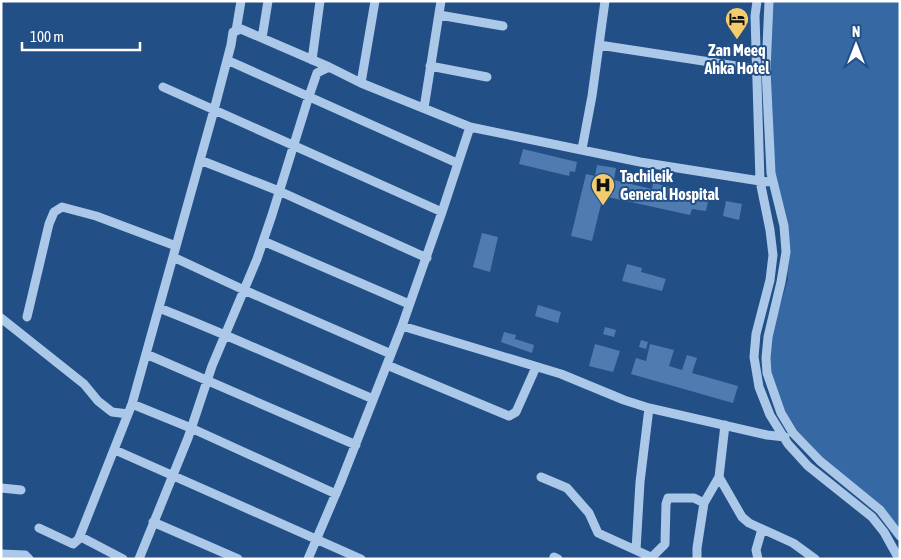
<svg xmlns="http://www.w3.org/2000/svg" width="901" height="560" viewBox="0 0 901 560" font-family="'Asap Condensed',sans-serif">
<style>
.green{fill:#3669a3}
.building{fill:#4f7bb0}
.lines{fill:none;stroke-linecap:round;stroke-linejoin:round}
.minor{stroke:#abc8e9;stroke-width:9}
.labels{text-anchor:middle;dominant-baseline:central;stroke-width:4;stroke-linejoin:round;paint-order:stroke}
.poi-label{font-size:16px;font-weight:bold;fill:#fff;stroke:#224f86}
</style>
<rect width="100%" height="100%" fill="#224f86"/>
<path class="green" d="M772 1H900V535L874 504 841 481 787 423 768 382 767 349 788 279 783 235 774 194 768 42Z"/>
<path class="building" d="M523 149 577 162 575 172 570 171 569 176 519 164Z
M597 165 616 168 614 180 652 189 653 183 709 196 706 211 692 209 690 215 603 196 592 241 571 236 586 174 595 176Z
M726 201 742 204 739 220 723 216Z
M482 233 498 237 490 272 473 267Z
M627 264 642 268 641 272 666 279 662 291 622 281Z
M538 305 561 312 558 323 535 316Z
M605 327 616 330 614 337 603 334Z
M504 332 516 335 515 339 534 345 532 353 501 342Z
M641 340 648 342 646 349 639 347Z
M595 344 620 351 613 372 589 366Z
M650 344 674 350 669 366 682 370 687 355 697 358 692 373 738 386 733 403 631 374 636 358 646 361Z"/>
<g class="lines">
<path class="minor" d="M757 1 755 16 760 181 770 230 773 255 770 280 756 334 754 357 759 387 770 415 788 444 808 466 872 517 884 532 899 559
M769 1 766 70 771 173 784 226 786 252 781 282 768 337 766 358 767 373 781 413 793 433 820 461 880 510 900 536
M439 15 503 26
M236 31 241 1
M262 38 268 1
M599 45 762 70
M227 60 457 163
M312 60 320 1
M430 66 487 77
M361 83 375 1
M163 87 442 212 470 127
M424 108 441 1
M582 149 592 96 605 1
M200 160 279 191 427 258
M263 241 409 304
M173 257 244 290 391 354
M159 308C231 336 302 369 373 399
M27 317 49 224 54 212 62 207 96 216 176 246
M1 318 84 384 98 401 112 412 128 414
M402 326 442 212
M146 354 356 445
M387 365 509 416 516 412 536 367
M132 404 191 428 336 494
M115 450 361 559
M541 477 567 488 589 513 598 533 651 557
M719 477 742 517 749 523 793 543 815 559
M1 488 21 490
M153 522 238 559
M39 528 73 544 81 537 123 559
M79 538 132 404 214 110 231 45 233 32 241 29 329 67
M636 550 640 482 649 408 767 435 785 437
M1 554 25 555 29 559
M554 557 558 559
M139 559 188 438 212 366 257 259 272 215 309 96 317 73 329 67 361 83 470 127 640 162 760 181 772 182
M308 559 340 484 402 326 561 374 624 400 649 408
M650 559 665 544 666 504 668 498H694L704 503
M697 559V548L704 503 719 477 725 425
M758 559 756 550 762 529"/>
</g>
<defs>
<g id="hotel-pin" transform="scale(1.25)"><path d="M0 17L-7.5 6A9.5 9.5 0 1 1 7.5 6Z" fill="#f5cc6d" stroke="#224f86"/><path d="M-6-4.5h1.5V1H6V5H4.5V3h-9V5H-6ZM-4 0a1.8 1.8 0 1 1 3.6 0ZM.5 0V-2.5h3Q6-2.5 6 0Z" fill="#111"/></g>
<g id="hospital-pin" transform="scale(1.25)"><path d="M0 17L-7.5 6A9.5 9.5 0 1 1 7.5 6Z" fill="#f5cc6d" stroke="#224f86"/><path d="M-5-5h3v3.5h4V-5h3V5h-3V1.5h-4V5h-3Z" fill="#111"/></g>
</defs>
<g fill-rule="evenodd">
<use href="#hotel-pin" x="737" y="19"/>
<use href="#hospital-pin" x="603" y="185"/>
</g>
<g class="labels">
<g class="poi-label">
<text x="737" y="50">Zan Meeq<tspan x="737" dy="18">Ahka Hotel</tspan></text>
<text x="620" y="176" text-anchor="start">Tachileik<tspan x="620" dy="18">General Hospital</tspan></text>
</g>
</g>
<rect width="901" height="560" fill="none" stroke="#ffffff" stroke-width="5"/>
<g transform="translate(856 45)" stroke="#224f86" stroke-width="4" paint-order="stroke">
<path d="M0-4L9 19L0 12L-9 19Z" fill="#ffffff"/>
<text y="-8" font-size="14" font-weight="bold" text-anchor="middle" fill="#ffffff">N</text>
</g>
<path d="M22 42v8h118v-8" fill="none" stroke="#ffffff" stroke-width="2.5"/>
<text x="30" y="42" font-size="15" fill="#ffffff" stroke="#224f86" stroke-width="4" paint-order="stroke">100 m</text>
</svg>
